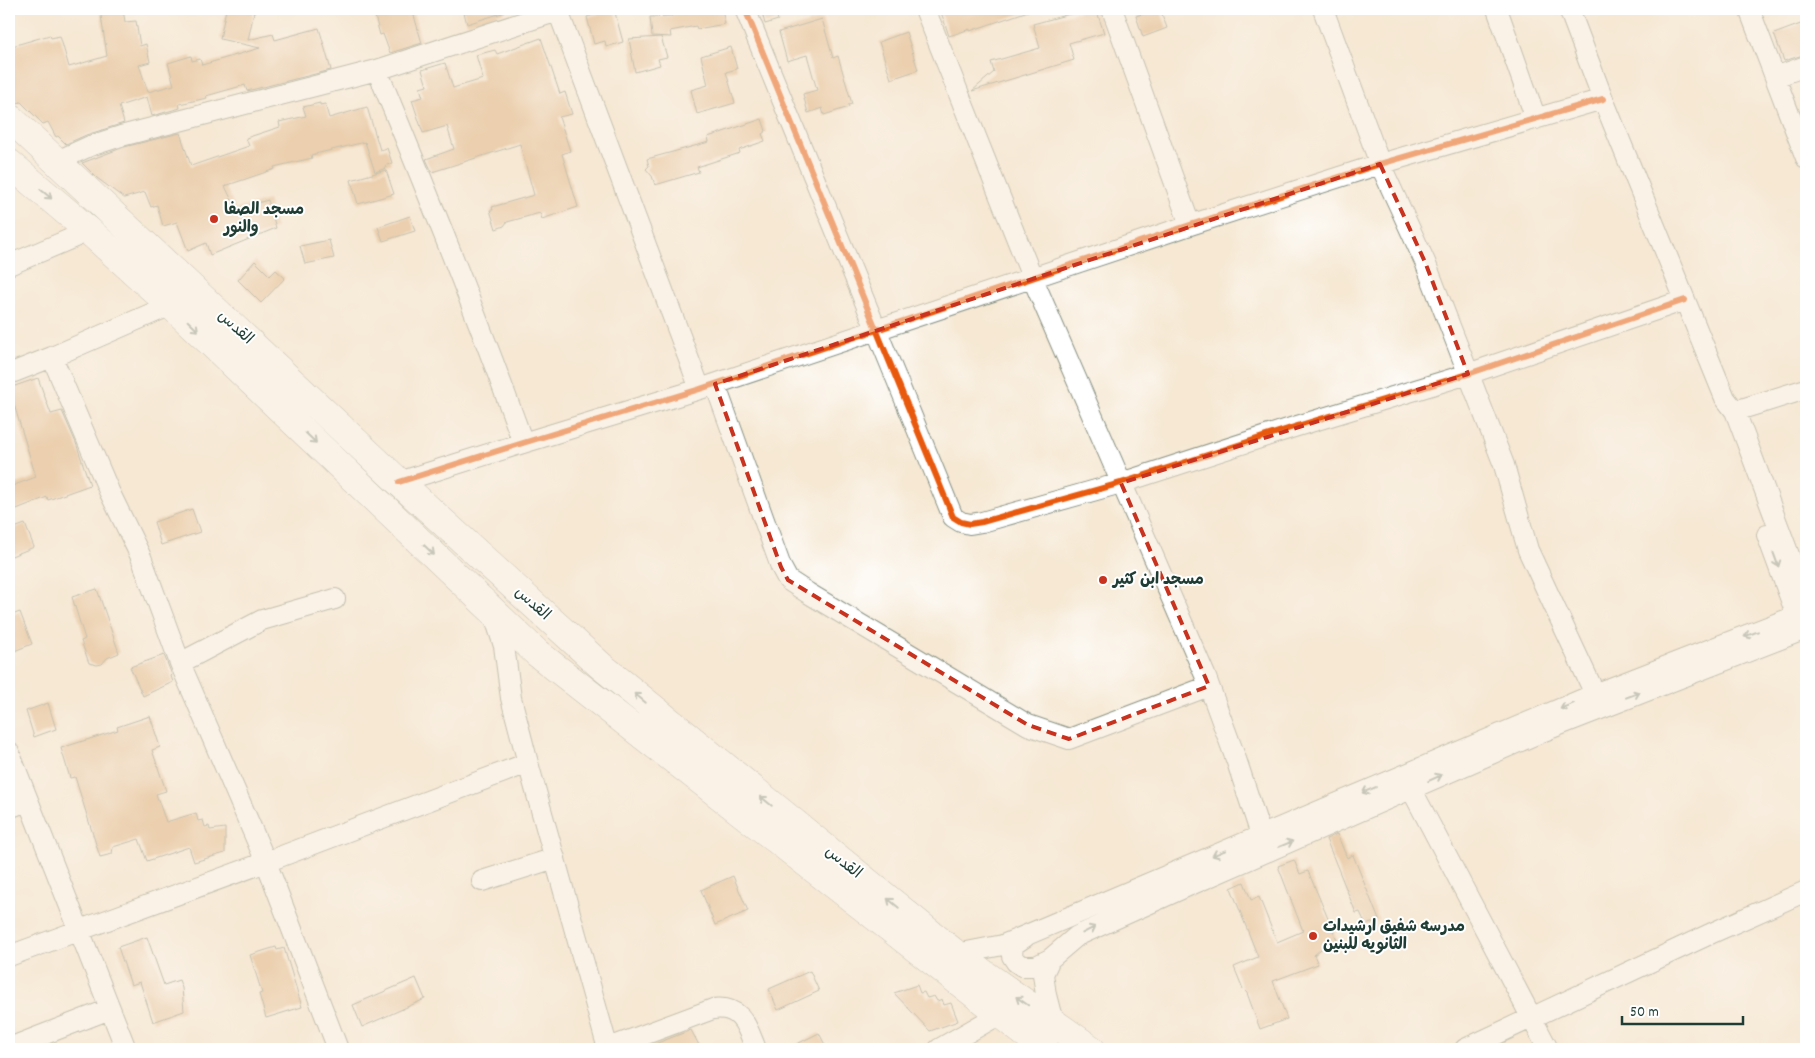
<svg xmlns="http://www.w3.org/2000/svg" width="1815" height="1058" viewBox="0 0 1815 1058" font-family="Dekko,'Playpen Sans Arabic',sans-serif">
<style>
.building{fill:#dfb281}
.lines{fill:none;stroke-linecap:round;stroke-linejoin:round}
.minor-casing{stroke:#8a9284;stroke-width:22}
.primary-casing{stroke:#8a9284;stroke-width:29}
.minor{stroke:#fff;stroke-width:20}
.primary{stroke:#fff;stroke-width:28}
.cycleway-casing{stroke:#fff;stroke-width:9}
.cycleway{stroke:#e8590c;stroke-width:6}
.oneway{stroke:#8f9e9a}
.marked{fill:none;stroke:#c8321e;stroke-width:4;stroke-dasharray:10 6;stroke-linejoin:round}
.poi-dot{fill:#c8321e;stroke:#fff;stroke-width:2}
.labels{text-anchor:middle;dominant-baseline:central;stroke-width:4;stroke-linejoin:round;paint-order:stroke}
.poi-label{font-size:16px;font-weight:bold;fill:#1f3d34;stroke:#fff;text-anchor:start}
.street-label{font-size:16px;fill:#1f3d34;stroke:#fff}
</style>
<rect width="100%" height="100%" fill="#fff"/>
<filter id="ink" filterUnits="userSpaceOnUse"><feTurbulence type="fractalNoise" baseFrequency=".02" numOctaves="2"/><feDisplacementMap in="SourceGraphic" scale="10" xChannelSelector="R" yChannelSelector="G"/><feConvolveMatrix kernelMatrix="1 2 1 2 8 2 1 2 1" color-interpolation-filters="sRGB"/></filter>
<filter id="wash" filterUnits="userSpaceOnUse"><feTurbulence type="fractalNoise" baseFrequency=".0096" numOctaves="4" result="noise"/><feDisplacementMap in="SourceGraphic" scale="20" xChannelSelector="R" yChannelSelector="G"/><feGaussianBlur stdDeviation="1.12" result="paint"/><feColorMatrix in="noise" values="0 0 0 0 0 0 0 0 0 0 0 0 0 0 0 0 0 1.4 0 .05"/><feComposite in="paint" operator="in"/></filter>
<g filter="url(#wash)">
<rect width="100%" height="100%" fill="#f6e8d3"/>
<g id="blocks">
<path class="building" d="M100 9H123L125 22 136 21 140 46 146 44 150 62 139 65 148 92 174 85 168 63 191 56 192 61 200 59 202 65 260 48 220 39 226 9H239L254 12 248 40 273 34 275 40 319 28 331 70 247 91 245 85 206 96 207 98 179 104 180 108 152 116 147 97 119 106 124 123 86 135 66 144 58 136 56 137 48 122 43 124 21 102 17 103 9 88V47L50 35 51 38 60 36 69 67 107 56Z
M373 9H412L422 43 390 53 383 34 380 35Z
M463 9H505V12L467 24Z
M614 9 623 42 606 47 605 41 594 44 587 17Z
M671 9H722L725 24 697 29 696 26 670 31 671 37 652 36 650 17 672 16Z
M761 9H774L778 20 765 24Z
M952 9H1031V10L970 31V29L949 36 941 12Z
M1088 9H1096L1104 33 1069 43 1074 60 972 91 994 72 991 62 1040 48 1033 24Z
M1156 9H1160L1167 28 1143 37 1136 16Z
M822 19 833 58 838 56 852 104 848 105 849 107 824 115 822 108 808 113 803 94 817 90 807 55 787 61 779 32Z
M1806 22V54L1784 61 1774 34Z
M906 32 918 70 891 79 879 42Z
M661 37 667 57 658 59 660 65 635 72 629 39Z
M541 38 560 94 565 92 572 114 559 117 570 151 562 154 578 207 542 219 540 213 507 222 504 226 496 229 490 210H493L492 207 534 195 520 144 432 172 426 159 454 149 447 126 423 133 412 100 423 97 420 88 427 86 422 70 445 63 453 88 483 79 476 55 495 50 497 54Z
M731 47 737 69 726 72 735 103 697 114 691 90 708 85 701 56Z
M320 103V105L325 104 329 118 367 107 380 150 387 148 392 163 385 166 386 168 375 172 365 142 311 155 312 158 274 167 275 169 225 186 236 209 268 200 276 228 210 255 206 243 188 251 177 222 163 226 157 205 151 207 145 192 124 198 97 178 82 163 124 147 180 133 191 166 249 146 246 138 280 127 279 122 306 116 303 107Z
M762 119 766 131 762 134 765 141 739 150 740 153 697 167 699 172 655 185 652 176 646 169 649 166 647 159 709 142 708 137Z
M386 170 394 194 358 204 351 180Z
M410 216 415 231 383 241 378 227Z
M329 240 334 258 305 264 300 246Z
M255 261 270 276 276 270 285 278 261 303 238 280Z
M38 378 51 414 62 411 76 443 90 485 48 500 47 497 14 510 9 496V487L36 477 9 388Z
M192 509 200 532 161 545 154 522Z
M25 524 34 547 9 557V530Z
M97 589 119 653 107 658 102 664 97 665 89 663 81 641 85 639 72 597Z
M20 612 32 644 9 653V616Z
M164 655 172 675 171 676 173 682 143 696 130 667Z
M48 703 56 729 34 737 26 711Z
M150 716 160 747 152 750 166 791 156 794 166 822 196 813 198 821 203 820 205 827 209 826 210 830 225 828V853L194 862 189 847 147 861 139 839 113 847 112 854 100 857 75 777 70 778 61 748 118 730 117 727Z
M1337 834 1347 858 1353 855 1379 920 1366 925 1360 912 1356 913 1326 839Z
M1294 860 1300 874 1308 871 1337 940 1327 944 1314 955 1318 964 1273 981 1287 1019 1260 1029 1247 993 1243 989 1234 967 1258 957 1231 888 1244 882 1251 900 1259 897 1277 942 1303 931 1278 866Z
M733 876 748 911 715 925 701 890Z
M147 937 164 985 179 980 182 988 184 1011 153 1022 140 982 131 985 118 947Z
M276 947 277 950 284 948 302 1007 266 1018 259 994 262 993 250 955Z
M810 971 819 991 778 1010 769 989Z
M416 978 425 999 362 1027 353 1005Z
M917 985 920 993 924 992 927 998 934 996 937 1001 942 999 944 1005 951 1003 958 1021 930 1031 894 993Z
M691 1030 701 1049H644L660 1042Z
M819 1033 827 1049H787Z"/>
</g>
</g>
<g filter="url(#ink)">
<use href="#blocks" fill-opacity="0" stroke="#8a9284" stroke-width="1"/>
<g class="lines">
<g class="minor-casing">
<path id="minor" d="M745 9 953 517 961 522 970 524 982 522 1121 483 1294 427 1468 374 1685 300
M925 9 1032 277 1205 675 1237 762 1261 835
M1112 9 1190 225
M1323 9 1380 164 1425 262 1504 465 1528 550 1595 694 1598 706
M1497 9 1536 119
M1569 9 1603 99 1725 398 1735 411 1806 600
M1749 9 1806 158
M558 11 700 389
M377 70C428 193 478 317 523 443
M1775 77 1806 66
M57 161 90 146 121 136 377 70 564 9
M9 265 89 231
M52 357 109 491 141 557 180 663 266 862 338 1049
M9 374 52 357 171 305
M715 384 781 567 788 580 808 593 1028 725 1069 739 1209 686
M1735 411 1806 389
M399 482 523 443 700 389 1190 225 1380 164 1603 99
M1767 535 1801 627
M494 615 504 646 511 698 528 763 608 1049
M180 663 262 620 335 599
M9 752 126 1049
M1405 777 1548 1049
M9 808 27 801
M482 881 555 858
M1025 937 1013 945 1012 956 1016 962 1022 966H1036L1050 959 1077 936 1186 887 1539 733 1806 629
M956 954 1003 945 1595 694 1806 612
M9 956 266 862 528 763
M1050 959 1043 974 1046 995 1053 1022
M9 1048 110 1009
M606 1049 713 1009C742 1005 747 1027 756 1049
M939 1049 1000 1014
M1465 1049 1712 933 1806 891"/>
</g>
<g class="primary-casing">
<path id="primary" d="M9 117 399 482 600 665 956 954 1091 1049
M9 163 89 231 171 305 537 653 1045 1049"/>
</g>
<use href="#minor" class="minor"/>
<use href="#primary" class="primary"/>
<g class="cycleway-casing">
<path id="cycleway" d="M745 9 953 517 961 522 970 524 982 522 1121 483 1294 427 1468 374 1685 300
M399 482 523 443 700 389 1190 225 1380 164 1603 99"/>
</g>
<use href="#cycleway" class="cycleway"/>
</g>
<defs><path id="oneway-shaft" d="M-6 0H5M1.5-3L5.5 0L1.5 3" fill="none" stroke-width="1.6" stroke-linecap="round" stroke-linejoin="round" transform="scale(1.25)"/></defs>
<g class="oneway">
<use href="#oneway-shaft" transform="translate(46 194) rotate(40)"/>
<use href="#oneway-shaft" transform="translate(193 326) rotate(44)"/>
<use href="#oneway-shaft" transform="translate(311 438) rotate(44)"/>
<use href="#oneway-shaft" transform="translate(429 550) rotate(44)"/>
<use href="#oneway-shaft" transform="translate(1776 560) rotate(70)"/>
<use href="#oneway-shaft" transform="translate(1751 634) rotate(159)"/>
<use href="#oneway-shaft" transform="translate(1633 695) rotate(-21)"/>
<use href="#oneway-shaft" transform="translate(640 698) rotate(-141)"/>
<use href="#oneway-shaft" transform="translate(1567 706) rotate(157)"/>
<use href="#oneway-shaft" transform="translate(1435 778) rotate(-24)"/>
<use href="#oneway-shaft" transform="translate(1369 790) rotate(157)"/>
<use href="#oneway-shaft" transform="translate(766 801) rotate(-141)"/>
<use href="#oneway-shaft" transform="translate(1286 844) rotate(-23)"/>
<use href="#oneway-shaft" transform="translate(1219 853) rotate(157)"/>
<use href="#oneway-shaft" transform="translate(893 903) rotate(-141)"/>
<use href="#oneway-shaft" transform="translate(1089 930) rotate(-27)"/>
<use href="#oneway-shaft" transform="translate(1022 1001) rotate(-145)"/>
</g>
</g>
<path d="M0 0H1815V1058H0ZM1380 164 1425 262 1468 374 1121 483 1209 686 1069 739 1028 725 788 580 781 567 715 384Z" fill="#f6e8d3" fill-opacity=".55" fill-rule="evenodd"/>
<path class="marked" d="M1380 164 1425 262 1468 374 1121 483 1209 686 1069 739 1028 725 788 580 781 567 715 384Z"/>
<g class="poi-dot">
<circle cx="214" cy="219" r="5"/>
<circle cx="1103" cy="580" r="5"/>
<circle cx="1313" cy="936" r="5"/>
</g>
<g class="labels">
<g class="poi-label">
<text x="224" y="210">مسجد الصفا<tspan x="224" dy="18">والنور</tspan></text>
<text x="1113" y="580">مسجد ابن كثير</text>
<text x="1323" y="927">مدرسه شفيق ارشيدات<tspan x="1323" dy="18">الثانويه للبنين</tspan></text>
</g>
<g class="street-label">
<text transform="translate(235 328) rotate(43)">القدس</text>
<text transform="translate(532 604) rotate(42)">القدس</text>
<text transform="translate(843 863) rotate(39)">القدس</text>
</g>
</g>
<rect width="1815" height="1058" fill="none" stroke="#fff" stroke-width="30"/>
<path d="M1622 1016v8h121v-8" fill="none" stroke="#1f3d34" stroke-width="2.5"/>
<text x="1630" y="1016" font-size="15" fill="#1f3d34" stroke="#ffffff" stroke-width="4" paint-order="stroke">50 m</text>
</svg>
